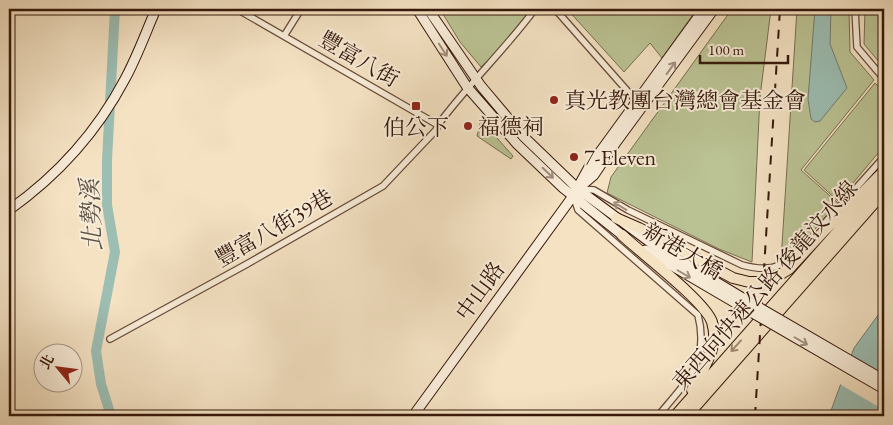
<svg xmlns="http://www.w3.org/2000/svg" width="893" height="425" viewBox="0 0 893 425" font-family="'EB Garamond','Noto Serif TC',serif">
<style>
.green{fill:#bbc394;stroke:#786e50}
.water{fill:#9cbeb3;stroke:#737c70}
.pier{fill:#f4e2c3}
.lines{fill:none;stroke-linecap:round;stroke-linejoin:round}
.river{stroke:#9cbeb3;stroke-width:10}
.street-casing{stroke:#664a39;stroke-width:8}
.secondary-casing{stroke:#36180b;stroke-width:11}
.highway-casing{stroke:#36180b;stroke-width:12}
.street{stroke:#f8ecd8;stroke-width:5.5}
.secondary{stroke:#f8ecd8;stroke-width:9}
.highway{stroke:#f4e2c3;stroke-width:10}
.rail{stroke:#36180b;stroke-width:2;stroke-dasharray:9 9;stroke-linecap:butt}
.secondary-bridge-casing{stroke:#36180b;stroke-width:11;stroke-linecap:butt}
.secondary-bridge{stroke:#f8ecd8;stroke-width:9}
.oneway{stroke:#a18d7c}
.oneway2{stroke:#9e8770}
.poi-dot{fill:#8f2418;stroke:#f8ecd8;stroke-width:2}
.labels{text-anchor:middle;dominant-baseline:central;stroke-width:4;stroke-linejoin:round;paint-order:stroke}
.street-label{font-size:22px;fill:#36180b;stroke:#f8ecd8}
.poi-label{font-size:22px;fill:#36180b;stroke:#f8ecd8;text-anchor:start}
.water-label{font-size:24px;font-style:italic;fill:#5a5246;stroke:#f8ecd8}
</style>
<rect width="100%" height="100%" fill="#f4e2c3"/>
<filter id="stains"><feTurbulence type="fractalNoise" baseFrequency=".004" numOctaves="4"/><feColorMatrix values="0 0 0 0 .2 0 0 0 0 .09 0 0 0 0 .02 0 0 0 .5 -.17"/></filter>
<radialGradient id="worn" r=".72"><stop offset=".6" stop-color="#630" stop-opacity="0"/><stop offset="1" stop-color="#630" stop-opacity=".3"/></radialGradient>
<path class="green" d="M440 9H532L493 56 481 67 460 42Z
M567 9H697L662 58 650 43 624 72Z
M732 9H771L760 97 752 262 719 249 607 193 611 177Z
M797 9H849L850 52 874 80 801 170 838 203 801 245 781 261Z
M865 9H884V68L864 44Z
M875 83 884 92V146L838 201 804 170Z
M481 120 513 156 511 159 477 136Z"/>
<path class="water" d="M815 9H831L830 44 847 88 820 121 815 122 811 119 808 99Z
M884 307V416H829L854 348Z"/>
<path class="pier" d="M846 362 884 385V410L838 383Z"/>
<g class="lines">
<path class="river" d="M111 416 101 384 96 351 115 252 107 205V160L115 9"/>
<g class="street-casing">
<path id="street" d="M237 9 438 125
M555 9 638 103
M855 9 857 47 884 79
M284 36 301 9
M579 189 594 190 628 210 742 265C776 274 784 265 807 242
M574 198 578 210 698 315C710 362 686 382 658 416
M822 226 884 157
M110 339 247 264 383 186 436 130 438 125C468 84 505 50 535 9"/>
</g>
<g class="secondary-casing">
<path id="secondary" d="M417 9 467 87 517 144 563 188 627 239
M428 9 481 86 524 137 578 189 651 243 748 301
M580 187 594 175 617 141 714 9
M9 210C57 176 97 132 125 79 137 57 146 32 156 9
M645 250 744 308
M413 416 573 196 589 167 704 9"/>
</g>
<g class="highway-casing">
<path id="highway" d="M616 218 639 228 733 278 749 282H760L781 274 789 269 823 232 884 171
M622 235C641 253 705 301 712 322 714 329 715 338 713 345 710 361 699 376 692 390
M675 416 877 187
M687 416 884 192"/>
</g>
<use href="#street" class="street"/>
<use href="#secondary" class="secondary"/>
<use href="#highway" class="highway"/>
<path class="rail" d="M755 416 780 9"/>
<g class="secondary-bridge-casing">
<path id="secondary-bridge" d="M748 301 884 380
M744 308 884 389"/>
</g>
<use href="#secondary-bridge" class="secondary-bridge"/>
</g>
<defs><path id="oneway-shaft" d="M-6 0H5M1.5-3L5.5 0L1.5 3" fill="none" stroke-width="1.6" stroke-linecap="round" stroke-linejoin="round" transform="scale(1.25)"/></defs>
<g class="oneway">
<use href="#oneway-shaft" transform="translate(443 50) rotate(57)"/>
<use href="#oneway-shaft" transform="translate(671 68) rotate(-54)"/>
<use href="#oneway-shaft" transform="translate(548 173) rotate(44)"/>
<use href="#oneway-shaft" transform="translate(620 206) rotate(-149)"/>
<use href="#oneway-shaft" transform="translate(684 274) rotate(30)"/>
<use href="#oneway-shaft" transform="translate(801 341) rotate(30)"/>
</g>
<use class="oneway2" href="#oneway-shaft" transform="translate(736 346) rotate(132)"/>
<g class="poi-dot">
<circle cx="554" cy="100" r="5"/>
<rect x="411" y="101" width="10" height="10" rx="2.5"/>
<circle cx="468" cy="126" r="5"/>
<circle cx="574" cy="157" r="5"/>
</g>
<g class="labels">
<g class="street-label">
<text transform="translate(359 59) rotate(30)">豐富八街</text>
<text transform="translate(274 228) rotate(-30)">豐富八街39巷</text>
<text transform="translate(683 251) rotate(31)">新港大橋</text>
<text transform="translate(765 285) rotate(-49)">東西向快速公路 後龍汶水線</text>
<text transform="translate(480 291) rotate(-54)">中山路</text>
</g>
<g class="poi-label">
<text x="564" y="100">真光教團台灣總會基金會</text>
<text x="478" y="126">福德祠</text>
<text x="416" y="127" text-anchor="middle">伯公下</text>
<text x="584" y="157">7-Eleven</text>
</g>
<g class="water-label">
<text transform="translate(91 215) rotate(-93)">北勢溪</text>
</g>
</g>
<rect width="893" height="425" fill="none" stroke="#f4e2c3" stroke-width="30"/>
<rect x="10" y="10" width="873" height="405" fill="none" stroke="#36180b" stroke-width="2.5"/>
<rect x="15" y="15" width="863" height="395" fill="none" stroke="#36180b"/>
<g transform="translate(58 368) rotate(299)"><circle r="24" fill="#f8ecd8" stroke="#aa9786"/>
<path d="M0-4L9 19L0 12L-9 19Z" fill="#8f2418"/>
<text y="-8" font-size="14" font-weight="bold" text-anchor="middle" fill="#36180b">北</text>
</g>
<path d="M700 55v8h88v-8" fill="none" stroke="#36180b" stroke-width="2.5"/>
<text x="708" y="55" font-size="15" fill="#36180b" stroke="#f8ecd8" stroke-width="4" paint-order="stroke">100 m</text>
<rect width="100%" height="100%" filter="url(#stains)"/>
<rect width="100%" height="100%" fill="url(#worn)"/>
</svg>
